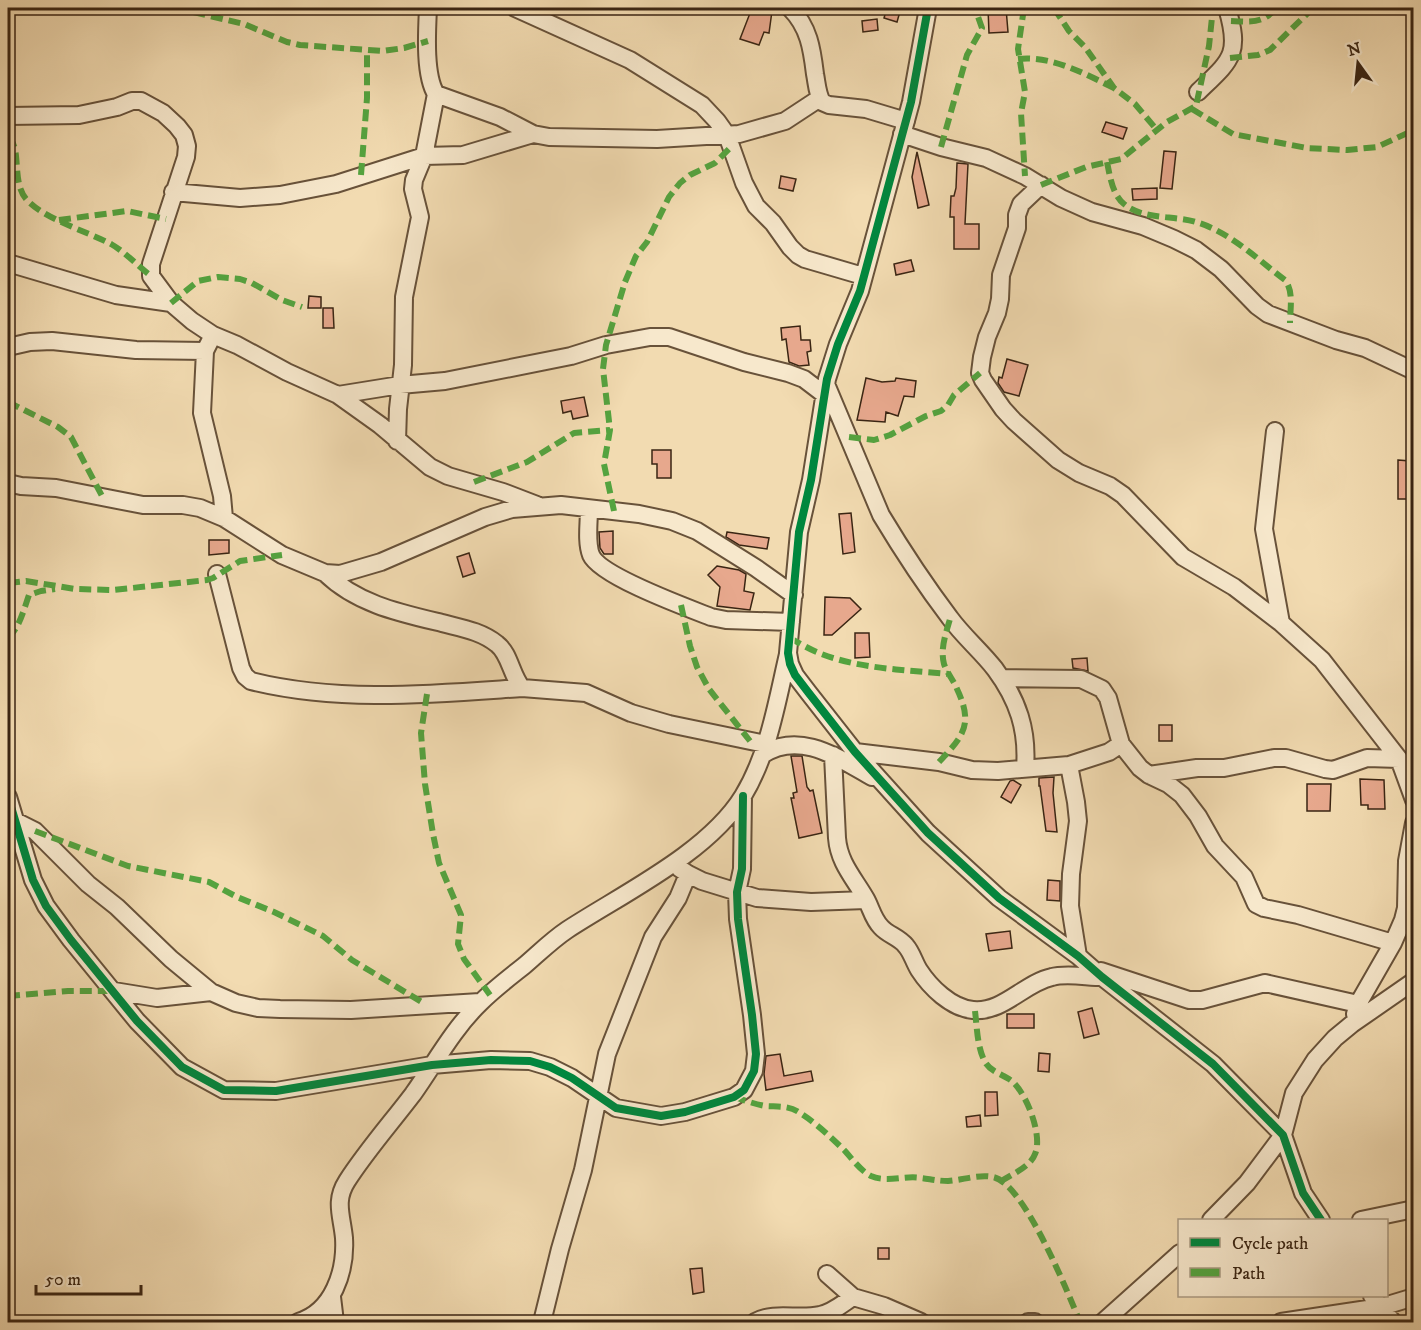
<svg xmlns="http://www.w3.org/2000/svg" width="1421" height="1330" viewBox="0 0 1421 1330" font-family="'IM FELL DW Pica',serif">
<style>
.building{fill:#e7a88d;stroke:#3a2513;stroke-width:1.5}
.lines{fill:none;stroke-linecap:round;stroke-linejoin:round}
.street-casing{stroke:#68523a;stroke-width:20}
.street{stroke:#f7e8cc;stroke-width:16}
.quiet{stroke:#54a33f;stroke-width:6;stroke-dasharray:12 6;stroke-linecap:butt}
.cycleway-casing{stroke:#f7e8cc;stroke-width:11}
.cycleway{stroke:#00873e;stroke-width:8}
</style>
<rect width="100%" height="100%" fill="#f2dbb1"/>
<filter id="stains"><feTurbulence type="fractalNoise" baseFrequency=".00333" numOctaves="4"/><feColorMatrix values="0 0 0 0 .2 0 0 0 0 .09 0 0 0 0 .02 0 0 0 .5 -.17"/></filter>
<radialGradient id="worn" r=".72"><stop offset=".6" stop-color="#630" stop-opacity="0"/><stop offset="1" stop-color="#630" stop-opacity=".3"/></radialGradient>
<path class="building" d="M752 8 772 11 769 33 764 32 759 45 740 39Z
M887 8H901L897 22 884 18Z
M988 8H1006L1008 32 989 33Z
M877 19 878 30 863 32 862 21Z
M1106 122 1127 128 1123 139 1102 132Z
M1164 151 1176 152 1172 189 1160 188Z
M917 152 929 205 918 208 912 177Z
M957 163 968 164 965 224H979V249H954V217H950L951 196H954L956 188Z
M781 176 796 179 793 191 779 188Z
M1157 188V199L1133 200 1132 189Z
M911 260 914 271 896 275 894 264Z
M309 296 321 297V308H308Z
M323 308H333L334 328H323Z
M800 326 801 340H810L811 351 807 352 809 365 799 366 789 362 786 339 782 340 781 328Z
M1007 359 1028 365 1019 396 1004 392 998 383 999 377 1002 378Z
M866 378 882 382 895 381 896 378 916 381 914 397 904 396 898 416 886 412 885 422 857 420Z
M584 397 588 416 573 419 571 411 563 413 561 401Z
M652 450H671V478H657V464H652Z
M1398 460 1410 461V467H1413V488H1409V499H1398Z
M851 513 855 552 843 554 839 514Z
M613 531V554H604L600 548 599 532Z
M727 532 769 538 767 549 739 545 726 537Z
M209 540H229V553L209 555Z
M469 553 475 573 463 577 457 557Z
M717 566 739 570 746 574 744 591 754 593 750 610 717 606 720 587 708 575Z
M825 597 850 598 861 609 832 635H824Z
M855 633H869L870 657 855 658Z
M1087 658 1088 671 1073 668 1072 659Z
M1159 725H1172V741H1159Z
M791 756H802L807 787 810 791 813 790 822 833 799 838 791 798H794L793 793 797 792Z
M1054 777 1053 793 1057 832 1046 831 1040 786H1039V778Z
M1360 779 1384 780 1385 809H1368V805H1361Z
M1013 780 1021 785 1011 803 1001 797 1010 781Z
M1307 784H1331L1330 811H1307Z
M1048 880 1060 881V901L1047 900Z
M1010 931 1012 948 989 951 986 934Z
M1092 1008 1099 1034 1084 1038 1078 1012Z
M1007 1014H1034V1028H1007Z
M1039 1053 1050 1054 1049 1072 1038 1071Z
M780 1054 784 1076 811 1071 813 1081 766 1090 764 1074 766 1056Z
M985 1092H997L998 1115 985 1116Z
M980 1115 981 1126 967 1127 966 1117Z
M878 1248H889V1259H878Z
M702 1268 704 1292 693 1294 690 1269Z"/>
<g class="lines">
<g class="street-casing">
<path id="street" d="M428 8C427 30 424 75 436 94L500 117 533 134 549 137 657 139 739 134 785 121 820 98
M515 8 630 60 702 105 717 121 727 135 744 183 756 206 773 223 790 247 798 255 805 259 863 276
M790 8C809 27 812 49 815 74 817 84 817 93 822 102L829 105 866 109 906 121
M928 8 911 102 860 291 838 344 827 379 811 480 799 532 788 653 790 664 795 675 808 692 855 752 928 833 999 898 1078 956 1102 977 1213 1064 1283 1135 1303 1193 1321 1220
M1198 92C1231 60 1241 55 1227 8
M8 116 79 115 117 107 132 101H141L163 113 177 126 184 135 187 146 186 157 151 264V276L171 303 192 321 213 335 237 345 287 372 338 395 380 425 430 467 448 476 503 492 537 505
M902 134 941 147 986 158 1025 176 1061 198 1092 212 1143 226 1174 239 1196 250 1221 269 1257 306 1268 314 1336 340 1365 348 1414 371
M1041 185 1021 204 1017 215V228L1001 275 1000 299 997 313 987 337 982 357 980 373 983 380 1003 409 1014 421 1058 460 1079 473 1110 486 1123 495 1183 557 1234 587 1281 623 1322 660 1399 759 1414 800
M173 192 240 198 280 195 336 184 424 156 463 155 533 134
M8 263 116 295 171 303
M210 341 205 351 202 413 222 496 224 518
M8 347 30 342 52 341 136 350 205 351
M826 384 881 515C902 550 925 585 950 618 963 636 981 651 995 669 1018 700 1028 730 1025 768
M338 395 400 385 445 381 571 356 606 345 650 337H669L744 362 788 373 804 379 825 395
M1275 431 1264 529 1281 623
M397 441 398 409 403 365 404 297 420 217 413 189 414 180 424 156 436 94
M8 483 21 486 56 488 143 505H183L200 508 224 518 282 555 325 573 340 574 381 562 485 517 512 509 561 505 639 514 672 521 697 531 756 568 794 595
M589 509C589 523 586 542 591 555 600 576 688 608 711 617L726 620 791 622
M325 573C357 604 400 613 442 623 461 628 481 631 497 644 510 654 511 675 522 688L586 693 631 713 669 724 765 744
M217 574 241 668 245 676 251 681C339 703 433 694 522 688
M1001 678 1081 679 1102 689 1108 698 1121 744 1140 768 1149 775 1168 784 1182 795 1198 816 1215 846 1244 877 1256 904 1264 908 1298 915 1393 943
M855 752 939 762 972 770 998 771 1069 765 1109 752 1121 744
M762 755C800 730 838 758 872 777
M833 755 837 838C839 863 854 878 866 899 871 908 873 919 881 927 888 935 899 937 906 946 912 953 914 962 919 970 930 987 951 1008 973 1010 1003 1013 1024 983 1052 977 1065 973 1087 977 1102 977
M1069 765 1076 802 1078 821 1071 874 1070 906 1078 956
M1149 775 1197 768H1224L1274 758H1286L1325 769 1333 770 1367 758 1399 759
M8 797 33 880 46 906 71 940 137 1021 182 1067 224 1090 276 1091 432 1065 491 1060 530 1061 550 1067 572 1078 616 1108 661 1116 685 1112 734 1097 744 1090 754 1071 756 1054 752 1015 738 919 737 892 742 869 743 796
M15 821 35 831 88 884 117 907 171 959 211 992
M679 868 688 874 702 881 757 898 811 902 866 900
M1101 971 1189 1000H1202L1265 983 1358 1004
M114 991 157 998 211 992 236 1003 258 1008 280 1009 351 1010 480 1002
M1355 1014 1358 1004 1393 943 1403 920 1406 908 1407 861 1414 823
M1211 1220 1247 1183 1283 1135 1294 1093 1315 1060 1335 1038 1352 1024 1414 981
M1361 1220 1414 1209
M827 1274 853 1297 884 1306 921 1322
M1372 1296 1393 1322
M332 1297 335 1322
M298 1322C333 1312 346 1271 344 1238 342 1216 334 1201 347 1181 367 1150 391 1123 413 1094 435 1063 453 1029 480 1003 494 989 510 977 525 965 539 953 552 940 567 930 622 894 708 853 743 796 769 753 777 701 788 654
M542 1322 560 1249 583 1170 607 1054 653 937 678 898 688 874
M755 1322C775 1311 798 1320 820 1315 832 1313 842 1304 853 1297
M1028 1322H1035
M1103 1322 1180 1253
M1281 1322 1381 1307 1414 1297"/>
</g>
<use href="#street" class="street"/>
<path class="quiet" d="M176 8 244 24 287 42 300 45 383 51 404 48 428 41
M1024 8 1018 49 1025 92 1021 113 1025 176
M1054 8 1069 31 1085 47 1114 88 1135 104 1157 130
M1231 21C1250 22 1263 24 1276 8
M1230 58 1258 55 1270 50 1313 8
M1018 59C1051 55 1085 74 1114 88
M1192 109 1233 134 1307 148 1347 150 1377 147 1414 130
M8 137C23 148 10 184 28 201 47 220 86 231 111 244 125 252 138 266 151 276
M941 147 967 55 982 28 975 8
M1107 162C1110 176 1112 194 1124 204 1143 220 1173 215 1196 222 1230 232 1257 259 1285 280 1294 291 1290 310 1290 323
M361 175 367 98V50
M1041 185 1086 167 1121 159 1167 122 1196 106 1209 46 1213 8
M59 220 127 211 166 219
M171 303 198 281 218 277 240 279 252 283 282 300 302 307
M8 402 58 427 71 437 102 496
M849 437 874 440 890 435 926 416 941 411 948 405 954 395 980 373
M474 482 527 462 574 433 610 430
M614 511 604 464 610 430 603 369 606 345 625 282 636 256 647 242 669 197 680 183 690 175 715 163 731 147
M8 583 26 581 75 589 113 590 207 580 213 578 240 561 282 555
M681 605 690 646 697 667 709 689 750 741
M8 638C19 629 24 609 29 595L41 591 55 589
M790 638C799 643 809 649 819 653 859 669 906 670 949 674
M427 694 421 733 425 784 433 834 439 863 461 915 458 944 464 959 490 995
M939 762C963 736 974 725 957 689 954 681 947 673 944 664 940 649 946 633 950 619
M35 831 128 866 209 882 237 897 274 912 323 936 352 960 425 1004
M8 996 68 991H114
M975 1011C977 1027 977 1045 984 1060 990 1073 1004 1074 1013 1082 1027 1095 1043 1136 1035 1154 1031 1166 1013 1174 1003 1180
M734 1097C744 1100 754 1104 765 1106 777 1107 789 1105 800 1113 816 1123 832 1138 845 1151 853 1160 861 1171 871 1176 887 1183 905 1175 921 1178 930 1179 938 1181 948 1181 963 1180 979 1174 993 1177 1024 1183 1068 1293 1080 1322"/>
<g class="cycleway-casing">
<path id="cycleway" d="M928 8 911 102 860 291 838 344 827 379 811 480 799 532 788 653 790 664 795 675 808 692 855 752 928 833 999 898 1078 956 1102 977 1213 1064 1283 1135 1303 1193 1321 1220
M8 797 33 880 46 906 71 940 137 1021 182 1067 224 1090 276 1091 432 1065 491 1060 530 1061 550 1067 572 1078 616 1108 661 1116 685 1112 734 1097 744 1090 754 1071 756 1054 752 1015 738 919 737 892 742 869 743 796"/>
</g>
<use href="#cycleway" class="cycleway"/>
</g>
<rect width="1421" height="1330" fill="none" stroke="#f2dbb1" stroke-width="30"/>
<rect x="9" y="9" width="1403" height="1312" fill="none" stroke="#3a2513" stroke-width="3"/>
<rect x="15" y="15" width="1391" height="1300" fill="none" stroke="#3a2513" stroke-width="1.5"/>
<rect x="1178" y="1219" width="210" height="78" fill="#f7e8cc" stroke="#ab9a82" stroke-width="1.5"/>
<rect x="1190" y="1238" width="30" height="9" fill="#00873e" stroke="#ab9a82" stroke-width="1.5"/>
<text x="1232" y="1249" font-size="18" fill="#3a2513">Cycle path</text>
<rect x="1190" y="1268" width="30" height="9" fill="#54a33f" stroke="#ab9a82" stroke-width="1.5"/>
<text x="1232" y="1279" font-size="18" fill="#3a2513">Path</text>
<g transform="translate(1358 63) rotate(345)" stroke="#f7e8cc" stroke-width="4.5" paint-order="stroke">
<path d="M0-4.5L10 22L0 15L-10 22Z" fill="#3a2513"/>
<text y="-9" font-size="16" font-weight="bold" text-anchor="middle" fill="#3a2513">N</text>
</g>
<path d="M36 1285v9h105v-9" fill="none" stroke="#3a2513" stroke-width="3"/>
<text x="45" y="1285" font-size="18" fill="#3a2513" stroke="#f7e8cc" stroke-width="4.5" paint-order="stroke">50 m</text>
<rect width="100%" height="100%" filter="url(#stains)"/>
<rect width="100%" height="100%" fill="url(#worn)"/>
</svg>
